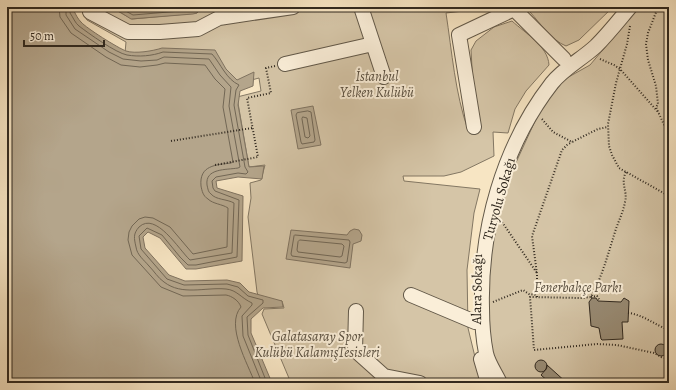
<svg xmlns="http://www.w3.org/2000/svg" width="676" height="390" viewBox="0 0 676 390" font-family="Alegreya,serif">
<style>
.green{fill:#d5c5a7;stroke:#837763}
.water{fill:#b4a58b;stroke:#807360}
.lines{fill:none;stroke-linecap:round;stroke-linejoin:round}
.shore{stroke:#726755;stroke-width:1}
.building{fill:#988b74;stroke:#31291f}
.minor-casing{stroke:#625848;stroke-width:16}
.path{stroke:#31291f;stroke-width:2;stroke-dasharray:1 2;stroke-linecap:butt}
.minor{stroke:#faeed8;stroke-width:14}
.labels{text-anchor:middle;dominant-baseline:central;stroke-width:4;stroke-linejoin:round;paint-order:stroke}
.park-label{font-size:14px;font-style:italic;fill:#5a5041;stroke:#faeed8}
.street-label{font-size:14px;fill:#31291f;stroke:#faeed8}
</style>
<rect width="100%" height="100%" fill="#f7e5c3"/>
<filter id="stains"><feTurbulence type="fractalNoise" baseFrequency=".005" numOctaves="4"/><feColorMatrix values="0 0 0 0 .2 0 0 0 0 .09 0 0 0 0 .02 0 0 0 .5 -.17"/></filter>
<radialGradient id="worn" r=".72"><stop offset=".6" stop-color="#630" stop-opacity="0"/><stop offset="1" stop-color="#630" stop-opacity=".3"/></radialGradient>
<path class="green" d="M202 7H335V9L350 7H498L446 13C452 52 455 93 468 130L473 86 471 50 476 41 494 27 512 21C525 33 548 46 549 65L526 91 515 109 508 133 493 132 494 156 461 172 444 176H403L404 181 480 189 474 213 467 270 468 328 475 357 484 383H458L446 381 445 383H291L262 314 264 309 284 308 282 301 259 298 257 292 248 217 251 198 250 183 261 180 265 165 249 167 237 97 261 91 259 78 237 84 125 53 126 42 87 20 84 15 85 10 100 11 112 8 132 19 197 13Z
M527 7H613L579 40 566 46C551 40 540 23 530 12Z
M639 7H669V383H505L490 351 486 271 495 227 513 169 541 108 565 79 590 65Z"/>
<path class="water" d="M7 7H75L74 11C76 15 78 19 81 22 86 28 118 48 126 51 135 54 153 51 162 48L215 50 226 69 237 80 254 72 253 86 240 91 238 105 249 167 264 166 262 179 238 177 216 181 217 188 243 196 242 261 196 269H186L160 238 148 232 143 237 145 248 169 275 185 281 227 280 240 283 249 292 282 301 283 307 263 308 251 319V333L272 383H7Z
M112 7H202L197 13 193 14 131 19Z
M313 106 321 145 298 149 291 110Z
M354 229 359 230 362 235 361 241 353 244 350 268 286 259 291 230 347 235 350 231Z"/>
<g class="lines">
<path class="shore" d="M59 7 60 17 71 33 106 57 121 65 140 67 157 65 165 63 205 65 215 79 225 89 223 107 233 162 231 163C216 165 199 165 201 186 202 191 203 196 208 199 213 204 222 204 228 208L227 247 193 254 170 227 153 218 145 217 139 219 132 226 129 232 128 240 132 255 161 287 183 296 226 295C232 296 239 301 241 307 225 325 248 364 255 383
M66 7V15L75 29 109 52 123 59 141 61 157 60 164 57 209 59 220 75 231 87 229 106 240 167 238 168C226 170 205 168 207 185 208 189 208 192 211 194 216 200 227 199 234 203L232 253 190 260C179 250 156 211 139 227 133 234 134 238 136 247 137 255 144 260 149 266 154 271 158 278 164 282 182 296 205 287 226 289 237 290 241 298 252 303V305L242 316 243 336 262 383
M71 7 70 13C73 17 75 23 79 26 88 33 116 53 127 55 139 57 152 56 163 52L212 54C221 64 226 79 239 85L236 90 234 105 245 167 248 172 246 174 238 173 216 177 212 181 213 188 215 191 239 200 237 257 196 265H188L180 257 162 235 147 228 139 236 141 249 167 279 184 285 227 284 238 287 248 296 263 300V303L247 317 248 335 267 383
M118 7 133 15 192 10 196 7
M308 111 311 112 315 140 314 142 302 144 301 142 296 115 297 113Z
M303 117 307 118 310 136 308 138 305 137 302 119Z
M295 235 349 240 350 242 347 262 345 263 292 256 291 254 294 236Z
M300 240 342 244 344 246 342 256 340 257 298 252 297 250 298 242Z"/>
</g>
<path class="building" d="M592 298H596L598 301 621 302 624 298 629 301 628 322H622L623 339 602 340 601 339 599 328 591 326 589 302Z
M655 350a6 6 0 1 1 12 0a6 6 0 1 1-12 0Z
M535 366a6 6 0 1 1 12 0a6 6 0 1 1-12 0Z
M547 365 567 383H550L541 375 546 369Z"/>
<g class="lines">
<g class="minor-casing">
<path id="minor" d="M361 7 384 77
M514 7V9L564 59
M90 12 128 32H160L198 29 219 18 293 7
M285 64 373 44
M474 127 459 35 514 9
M411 295 475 322
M356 311 355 350 384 376 420 383
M481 359 488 383
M500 383C496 374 488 363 486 353 483 338 482 323 482 308 480 229 503 146 552 83 564 68 582 59 596 46 608 34 619 20 630 7"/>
</g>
<path class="path" d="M658 7 648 33 646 44 648 60 656 86 658 104 656 107 669 136
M630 26 627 44 616 83 608 124 609 146 612 155 619 168 669 196
M600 59 614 65 620 69 659 113
M542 119 553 132 572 142 598 129 608 127
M171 141 252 128
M215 165 258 157 247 98 271 93 266 68 275 66
M626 172C620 184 628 191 625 202 623 213 618 222 615 232 608 254 602 277 591 297L581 298 530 297 534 350 597 344 617 345 654 353 661 357 669 359
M502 222 537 273
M537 297V274L532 236 562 150 567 145 572 142
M591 297 597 296 600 301
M493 302 523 290 529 294 537 295
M628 313C642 314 655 325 669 330"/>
<use href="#minor" class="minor"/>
</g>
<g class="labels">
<g class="park-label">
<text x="377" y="76">İstanbul<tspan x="377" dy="16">Yelken Kulübü</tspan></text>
<text x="578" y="287">Fenerbahçe Parkı</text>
<text x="317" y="336">Galatasaray Spor<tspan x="317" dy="16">Kulübü KalamışTesisleri</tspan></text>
</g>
<g class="street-label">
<text transform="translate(499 199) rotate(-74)">Turyolu Sokağı</text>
<text transform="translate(477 289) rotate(-89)">Alara Sokağı</text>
</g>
</g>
<rect width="676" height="390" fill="none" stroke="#f7e5c3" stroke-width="24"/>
<rect x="8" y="8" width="660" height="374" fill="none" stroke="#31291f" stroke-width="2"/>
<rect x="12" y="12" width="652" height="366" fill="none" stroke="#31291f"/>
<path d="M24 40v6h80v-6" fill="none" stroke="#31291f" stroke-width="2"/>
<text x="30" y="40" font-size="12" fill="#31291f" stroke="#faeed8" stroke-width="3" paint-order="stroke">50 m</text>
<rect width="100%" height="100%" filter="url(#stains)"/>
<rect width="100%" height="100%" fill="url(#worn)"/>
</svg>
